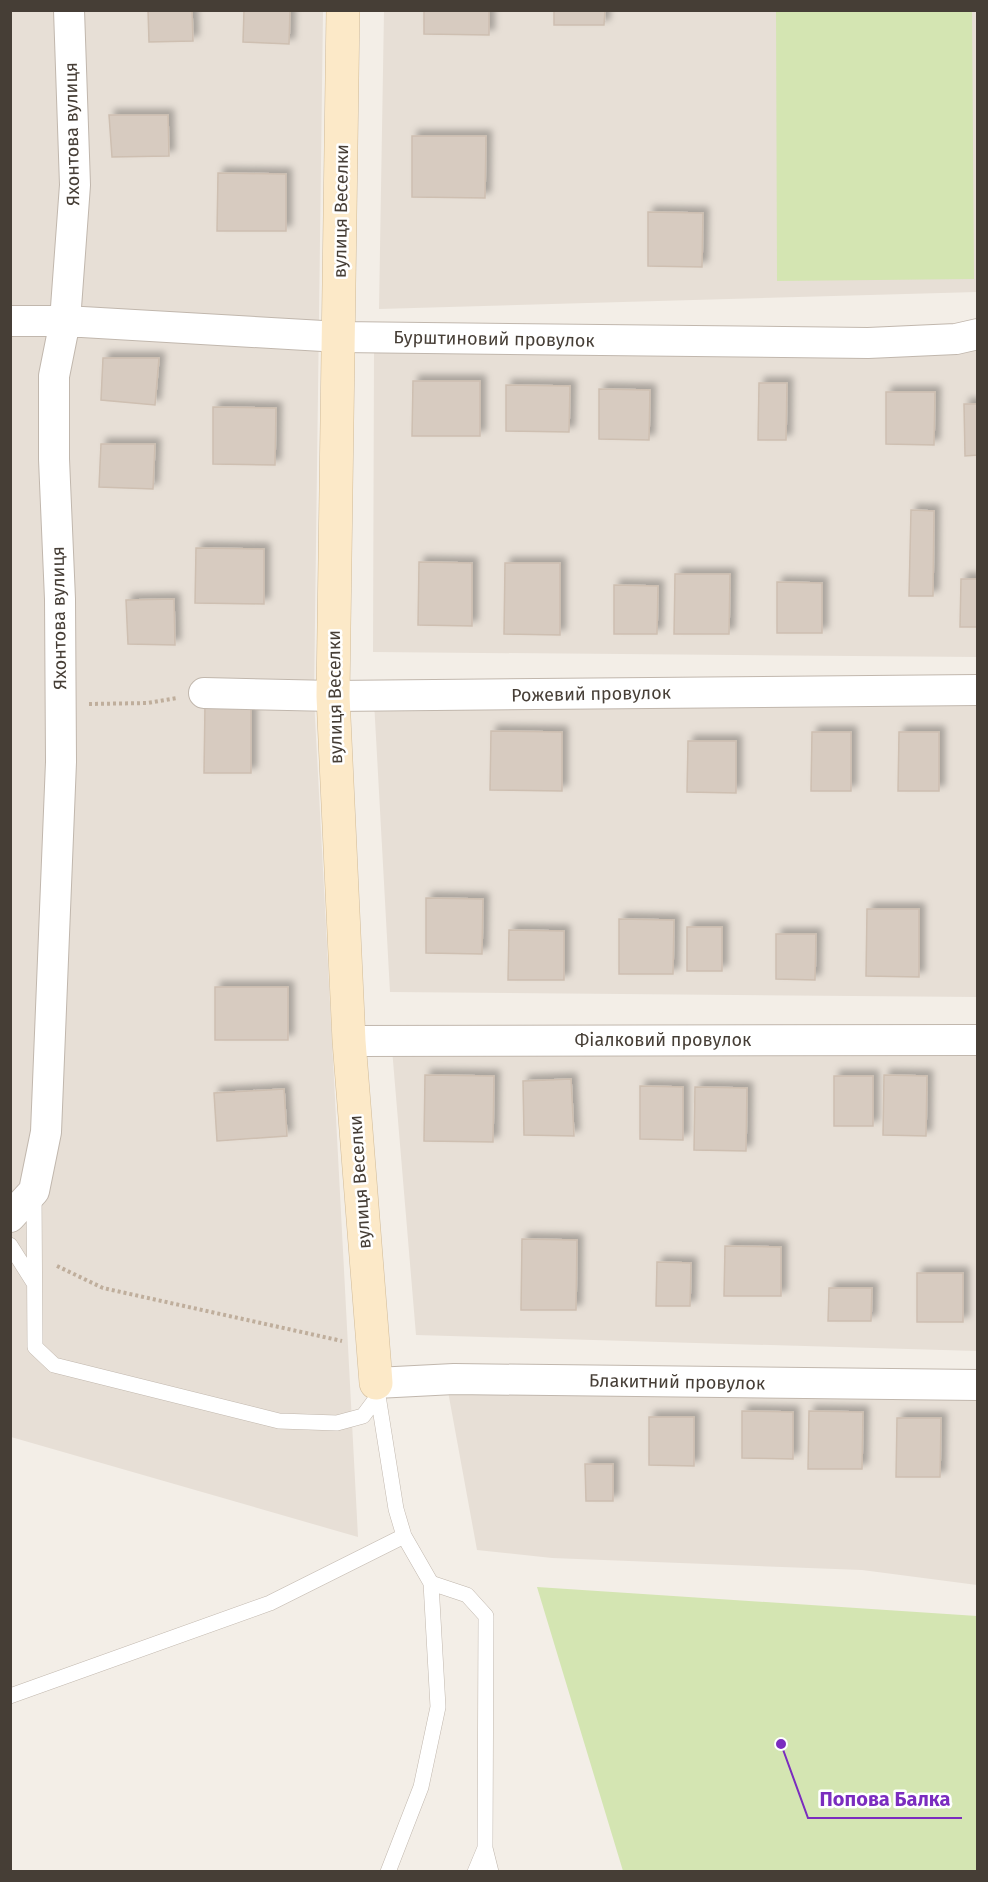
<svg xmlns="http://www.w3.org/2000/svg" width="988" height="1882" viewBox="0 0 988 1882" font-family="'Fira Sans',sans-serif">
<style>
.residential{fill:#e7dfd6}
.green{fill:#d4e5b2}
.building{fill:#d7cbc0;stroke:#cebfb1;stroke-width:1.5;filter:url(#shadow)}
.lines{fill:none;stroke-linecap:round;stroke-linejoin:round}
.lane-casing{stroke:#c1b7ad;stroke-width:16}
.street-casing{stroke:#c1b7ad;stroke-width:32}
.secondary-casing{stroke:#d1bb98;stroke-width:34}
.path{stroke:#bfae9c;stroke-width:4;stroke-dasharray:3 3;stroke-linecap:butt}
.lane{stroke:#fff;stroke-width:15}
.street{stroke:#fff;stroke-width:30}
.secondary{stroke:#fce9c8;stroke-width:33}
.labels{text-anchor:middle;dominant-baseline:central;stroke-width:5;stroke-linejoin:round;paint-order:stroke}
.street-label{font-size:18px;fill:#463e36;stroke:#fff}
.leader{fill:none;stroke:#7b2cbf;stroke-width:2}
.callout-dot{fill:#7b2cbf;stroke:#fff;stroke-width:2}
.callout-label{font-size:20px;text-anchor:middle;font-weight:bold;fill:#7b2cbf;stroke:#fff;stroke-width:5;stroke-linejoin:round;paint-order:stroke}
</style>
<defs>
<filter id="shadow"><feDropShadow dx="5.5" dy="-5.5" stdDeviation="3" flood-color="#0004"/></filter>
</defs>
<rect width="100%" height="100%" fill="#f3eee7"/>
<path class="residential" d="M10 11H323L314 698 358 1537 11 1437Z
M384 11H977V292L379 309Z
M977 344V657L373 652 374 352Z
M977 697V997L390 992 374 701Z
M977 1047V1351L416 1335 392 1049Z
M447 1386 977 1393V1585L862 1570 552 1558 477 1550Z"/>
<path class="green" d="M776 11H972L974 279 777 281Z
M537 1587 977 1616V1871H623Z"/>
<path class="building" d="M148 10H192L193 41 149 42Z
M244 10H290L289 44 243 42Z
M424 10H489V35L424 34Z
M554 10H605L604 25H554Z
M109 115H168L169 156 112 157Z
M412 136H486L485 198 412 197Z
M218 173 286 174V231H217Z
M648 212 703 213 702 267 648 266Z
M103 358H159L155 405 101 400Z
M413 381H480V436H412Z
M759 383H787L786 440H758Z
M506 385 570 386 569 432 506 431Z
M599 389 650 390 649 440 599 439Z
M886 392H935L934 445 886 444Z
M964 404H978V455L965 456Z
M213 407 276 408 275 465 213 464Z
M101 444H155L153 489 99 487Z
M911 510 934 511 933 596H909Z
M196 548 264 549V604L195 603Z
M419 562 472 563V626L418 625Z
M505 563H560V635L504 634Z
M675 574H730L729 634H674Z
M961 579H978V627H960Z
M777 582 822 583V633H777Z
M614 585 658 586 657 634H614Z
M174 599 175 645 128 644 126 600Z
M205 704H251V773H204Z
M491 731 562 732V791L490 790Z
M812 732H851V791H811Z
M899 732H939V791H898Z
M688 741H736V793L687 792Z
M426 898 483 899 482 954 426 953Z
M867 909H919V977L866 976Z
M619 919 674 920 673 974H619Z
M687 927H722V971H687Z
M509 930 564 931V980H508Z
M776 934H816L815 980 776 979Z
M215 987H288V1040H215Z
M425 1075 494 1076 493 1142 424 1141Z
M884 1075 927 1076 926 1136 883 1135Z
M834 1076H873V1126H834Z
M571 1079 574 1136 524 1135 523 1081Z
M640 1086 683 1087V1140L640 1139Z
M695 1087 747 1088 746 1151 694 1150Z
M284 1089 287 1136 217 1141 214 1093Z
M522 1239 577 1240 576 1310H521Z
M725 1246 781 1247V1296H724Z
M657 1262 691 1263 690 1306H656Z
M917 1273H963V1322H917Z
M829 1288H872L871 1321H828Z
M742 1411 793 1412V1459L742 1458Z
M809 1411 863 1412 862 1469H808Z
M649 1417H694V1466L649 1465Z
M897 1418H941L940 1477H896Z
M585 1464H613V1501H586Z"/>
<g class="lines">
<g class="lane-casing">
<path id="lane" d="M34 1194 35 1347 54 1365 279 1421 337 1423 363 1416 378 1396
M10 1245 34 1283
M376 1383 396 1509 404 1536 431 1583 467 1595 486 1616 485 1848 475 1872
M10 1696 270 1603 404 1536
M485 1848 491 1872
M388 1872 421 1787 438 1707 431 1583"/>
</g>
<g class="street-casing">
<path id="street" d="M10 321H65L340 337 868 343 956 339 978 334
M204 693 333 696 978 690
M349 1041 978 1040
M10 1217 34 1191 46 1132 61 762 60 599 54 459V376L65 321 75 185 69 10
M376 1383 454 1379 978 1385"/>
</g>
<g class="secondary-casing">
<path id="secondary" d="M343 10 333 696 349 1041 376 1383"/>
</g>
<path class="path" d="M89 704 148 703 177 698
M57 1266 103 1288 342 1341"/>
<use href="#lane" class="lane"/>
<use href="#street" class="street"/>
<use href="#secondary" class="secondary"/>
</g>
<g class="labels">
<g class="street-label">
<text transform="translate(72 134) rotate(-91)">Яхонтова вулиця</text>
<text transform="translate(341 211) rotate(-89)">вулиця Веселки</text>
<text transform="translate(494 339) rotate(1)">Бурштиновий провулок</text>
<text transform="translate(59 618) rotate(-91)">Яхонтова вулиця</text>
<text transform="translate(591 694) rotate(-1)">Рожевий провулок</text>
<text transform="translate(335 697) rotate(-91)">вулиця Веселки</text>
<text x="663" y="1040">Фіалковий провулок</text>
<text transform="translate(360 1182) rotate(-94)">вулиця Веселки</text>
<text transform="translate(677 1382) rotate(1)">Блакитний провулок</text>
</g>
</g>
<path class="leader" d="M781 1744L808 1818H962"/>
<circle class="callout-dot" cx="781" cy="1744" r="6"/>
<g class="callout-label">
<text x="885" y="1806">Попова Балка</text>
</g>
<rect width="988" height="1882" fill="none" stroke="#463e36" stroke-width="24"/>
</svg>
